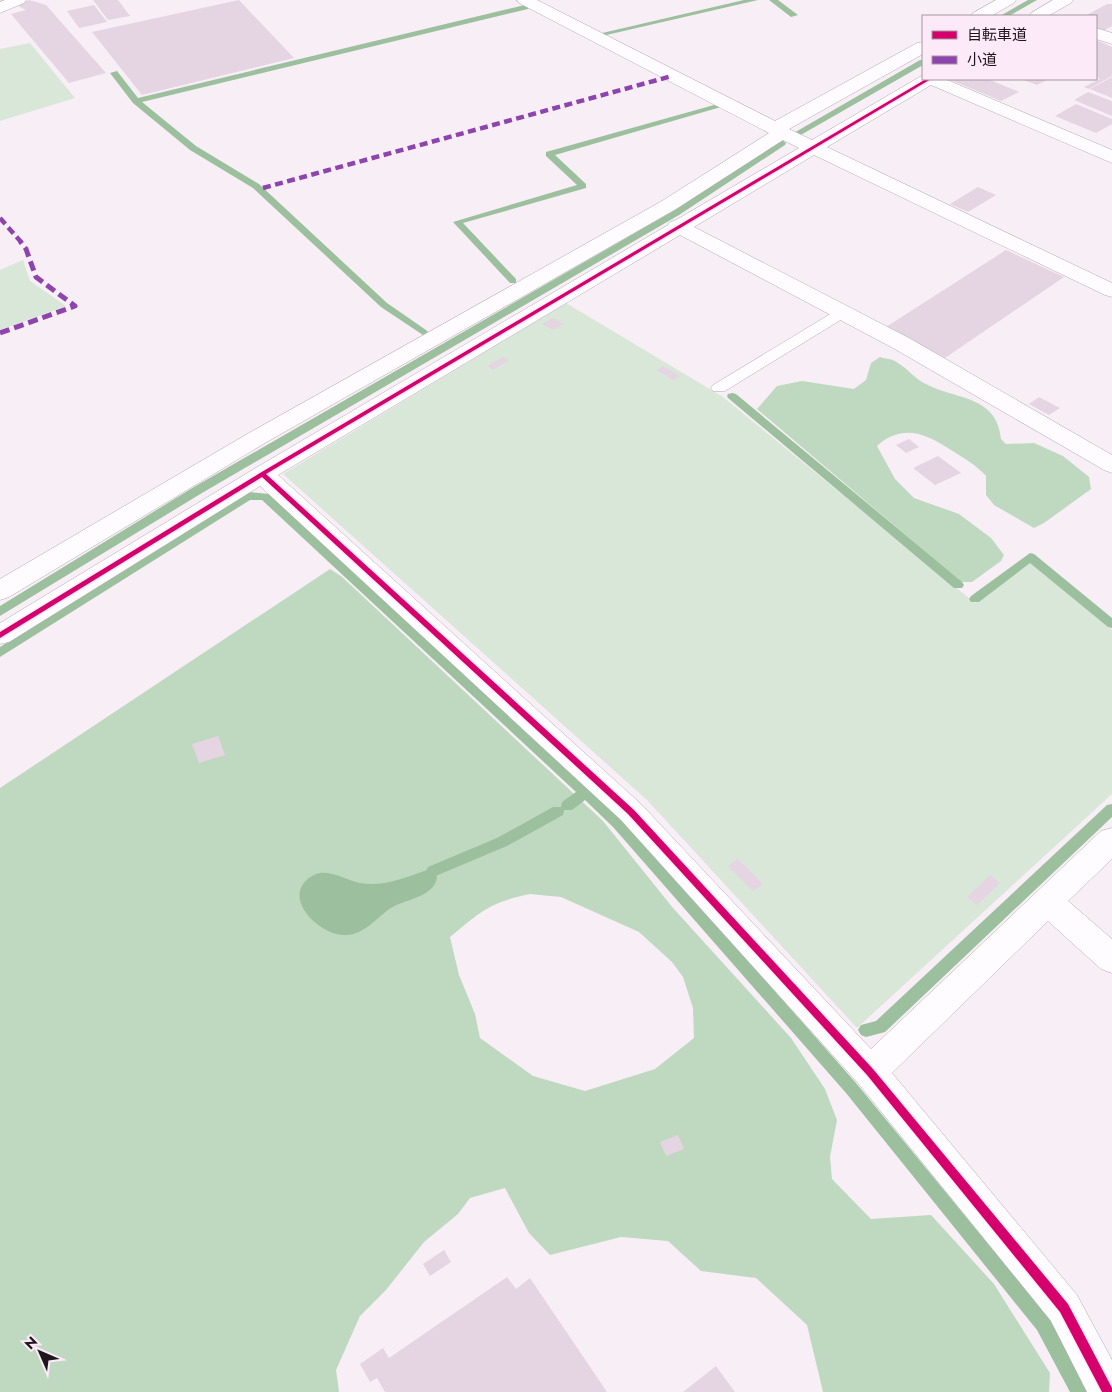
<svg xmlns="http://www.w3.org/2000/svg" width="1112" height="1392" viewBox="0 0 1112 1392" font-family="Jost,'Noto Sans JP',sans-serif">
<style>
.green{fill:#d8e7d8}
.forest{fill:#bed9bf;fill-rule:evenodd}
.water{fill:#9cc09e}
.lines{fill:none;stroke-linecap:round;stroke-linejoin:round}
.stream{fill:#9cc09e;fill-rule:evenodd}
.building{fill:#e5d5e2}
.lane-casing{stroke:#b3aab1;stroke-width:1}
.street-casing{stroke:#b3aab1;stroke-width:1}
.lane{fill:#fefcfe;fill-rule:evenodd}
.street{fill:#fefcfe;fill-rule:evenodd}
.quiet-far1{stroke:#8e44ad;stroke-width:4.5;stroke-dasharray:8 4.5;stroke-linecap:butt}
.quiet{stroke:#8e44ad;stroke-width:5;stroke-dasharray:10 5;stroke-linecap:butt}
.cycleway-casing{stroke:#fceaf8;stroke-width:3}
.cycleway{fill:#d6006c;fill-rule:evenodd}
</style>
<rect width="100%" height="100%" fill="#f8eef6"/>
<path class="green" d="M30 43 75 98 0 121V49Z
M23 260 30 281 66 306 0 330V270Z
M566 303 723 397 975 603 1030 561 1112 630V794L857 1028 647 800 283 474Z"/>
<path class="forest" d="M880 357C886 359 894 359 898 363 908 369 915 379 926 384 956 400 997 395 1001 439L1006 444 1034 443 1063 456 1089 477 1091 489 1044 523 1034 528 994 505 986 495V476C976 465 964 458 951 450 926 434 903 423 877 446L895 479 914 498 959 514 991 538 1004 555 1001 561 972 582H961L757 409 777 386 802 381 854 389 866 380 871 363Z
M330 569 341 576 603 821 673 908 791 1038 825 1089 837 1120 830 1157 832 1179 871 1219 931 1215 994 1284 1050 1373 1049 1392H823L807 1325 756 1278 701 1271 668 1241 621 1237 550 1255 529 1233 505 1188 470 1198 458 1214 424 1242 386 1290 360 1316 336 1370 339 1392H0V788ZM530 894 561 897 639 932 672 962 683 977 693 1008 694 1038 655 1069 585 1091 533 1076 480 1038 475 1014 459 975 450 937C480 912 490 902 530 894Z"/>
<path class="water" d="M427 870 433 871 437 877C435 894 414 898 399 904 380 911 370 933 347 935 318 937 276 892 316 874 328 869 347 880 360 883 384 887 404 878 427 870Z"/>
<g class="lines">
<path class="stream" d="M744 0H758L602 36 598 34Z
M769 0H778L798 15 791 17Z
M1028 0H1037L1009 16H1000Z
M525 5H528V9L142 102 196 146 259 184 387 303 426 330 428 332 423 335 381 307 253 188 190 150 133 103 110 73 117 71 138 98Z
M920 60H923V65L799 136 792 134Z
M714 105 721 107 555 155 586 184V188L463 223 516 279V283H510L453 222 577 185 546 156V152Z
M782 140 786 143 785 145 679 215 202 493 0 616V606L194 487 673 211Z
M732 393 736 394 962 582 964 585 962 588H954L728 398 727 396 728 394Z
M248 492 269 494 623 819 856 1083 1049 1318 1089 1392H1070L1037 1330 846 1093 613 827 585 800 572 810H564L563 815 507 846 438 875 433 877 428 875 426 871 428 867 497 838 553 807H561L562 802 576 792 262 500H250L0 657V647Z
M1030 553 1034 554 1112 618V628L1108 627 1030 563 979 602H971L969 599 971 596Z
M1112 804V817L885 1032 866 1037 861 1035 858 1030 861 1025 876 1021 1107 805Z"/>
</g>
<path class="building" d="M29 0 46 5 106 73 69 83 11 14 26 10 16 5Z
M93 0H118L130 16 108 20Z
M239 0 294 58 142 95 92 32Z
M1107 4H1112V26L1103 31 1096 28V16H1085Z
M94 5 107 22 79 28 67 11Z
M1096 40 1112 47V76L1089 89 1084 87 1100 79 1096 77Z
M1112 77V98L1090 89Z
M948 79H988L1019 92 1001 101Z
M1021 79H1049L1037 85Z
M1088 92 1112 101V116L1074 100Z
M1076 104 1112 119V124L1096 133 1055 116Z
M978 187 996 195 968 212 950 204Z
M1006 250 1064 277 945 358 886 327Z
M553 318 564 324 553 330 542 324Z
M503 357 509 360 493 370 487 366Z
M663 366 680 376 673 380 657 370Z
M1039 397 1060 408 1049 415 1029 404Z
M909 439 919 447 906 453 896 445Z
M938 456 961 473 935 485 913 468Z
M218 736 225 755 199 763 192 744Z
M738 859 763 884 753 891 728 866Z
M990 875 1000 883 977 905 967 897Z
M678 1135 684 1149 666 1156 660 1142Z
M444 1250 451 1262 430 1276 423 1264Z
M507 1277 516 1289 530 1278 607 1392H385L377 1378 370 1382 360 1364 383 1348 389 1358Z
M716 1366 735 1392H683Z"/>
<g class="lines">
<g class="lane-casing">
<path id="lane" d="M842 308 847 310 850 313 847 316 725 391H713L711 388 713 385 837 310Z"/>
</g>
<g class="street-casing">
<path id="street" d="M5 0H26L24 3 0 13V2Z
M517 0H537L775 121 917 43 923 42V54L789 129 812 140 923 75V79H945L1112 150V163L931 85 827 147 1112 283V297L1105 295 814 155 694 227 909 338 1112 455V473L1104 470 893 348 680 235 278 475 641 804 871 1049 1101 831 1112 828V859L1068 901 1112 939V973L1101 969 1048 921 892 1073 1077 1295 1112 1360V1392H1087L1051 1321 858 1083 621 820 260 486 9 642 0 644V623L254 469 668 225 670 222 676 220 799 148 783 140 676 209 265 443 9 597 0 600V579L249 433 662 201 769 133 519 3Z
M996 0H1016L1014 3 991 16H971L973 13Z
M1053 0H1073L1071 3 1048 16H1029L1031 13Z
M1096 28 1112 33V44L1096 39Z"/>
</g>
<use href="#lane" class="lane"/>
<use href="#street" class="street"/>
<path class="quiet-far1" d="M263 188 672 76
M0 218 21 242"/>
<path class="quiet" d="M0 333 75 306 36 277 26 249 20 241"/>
<g class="cycleway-casing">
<path id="cycleway" d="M926 79H931L266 474 634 810 873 1069 1068 1304 1112 1388V1392H1102L1060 1312 867 1075 628 814 262 477 0 638V632L260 473Z"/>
</g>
<use href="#cycleway" class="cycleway"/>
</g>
<rect x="922" y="15" width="175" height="65" fill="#fceaf8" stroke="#a495a0"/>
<rect x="932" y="31" width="25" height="8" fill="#d6006c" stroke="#a495a0"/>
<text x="967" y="40" font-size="15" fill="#1f151d">自転車道</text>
<rect x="932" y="56" width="25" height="8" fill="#8e44ad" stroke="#a495a0"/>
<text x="967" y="65" font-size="15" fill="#1f151d">小道</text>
<g transform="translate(40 1352) rotate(315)" stroke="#fceaf8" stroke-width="4" paint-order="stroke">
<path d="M0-4L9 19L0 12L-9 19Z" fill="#1f151d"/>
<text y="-8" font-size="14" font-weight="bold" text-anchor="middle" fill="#1f151d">N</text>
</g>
</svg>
